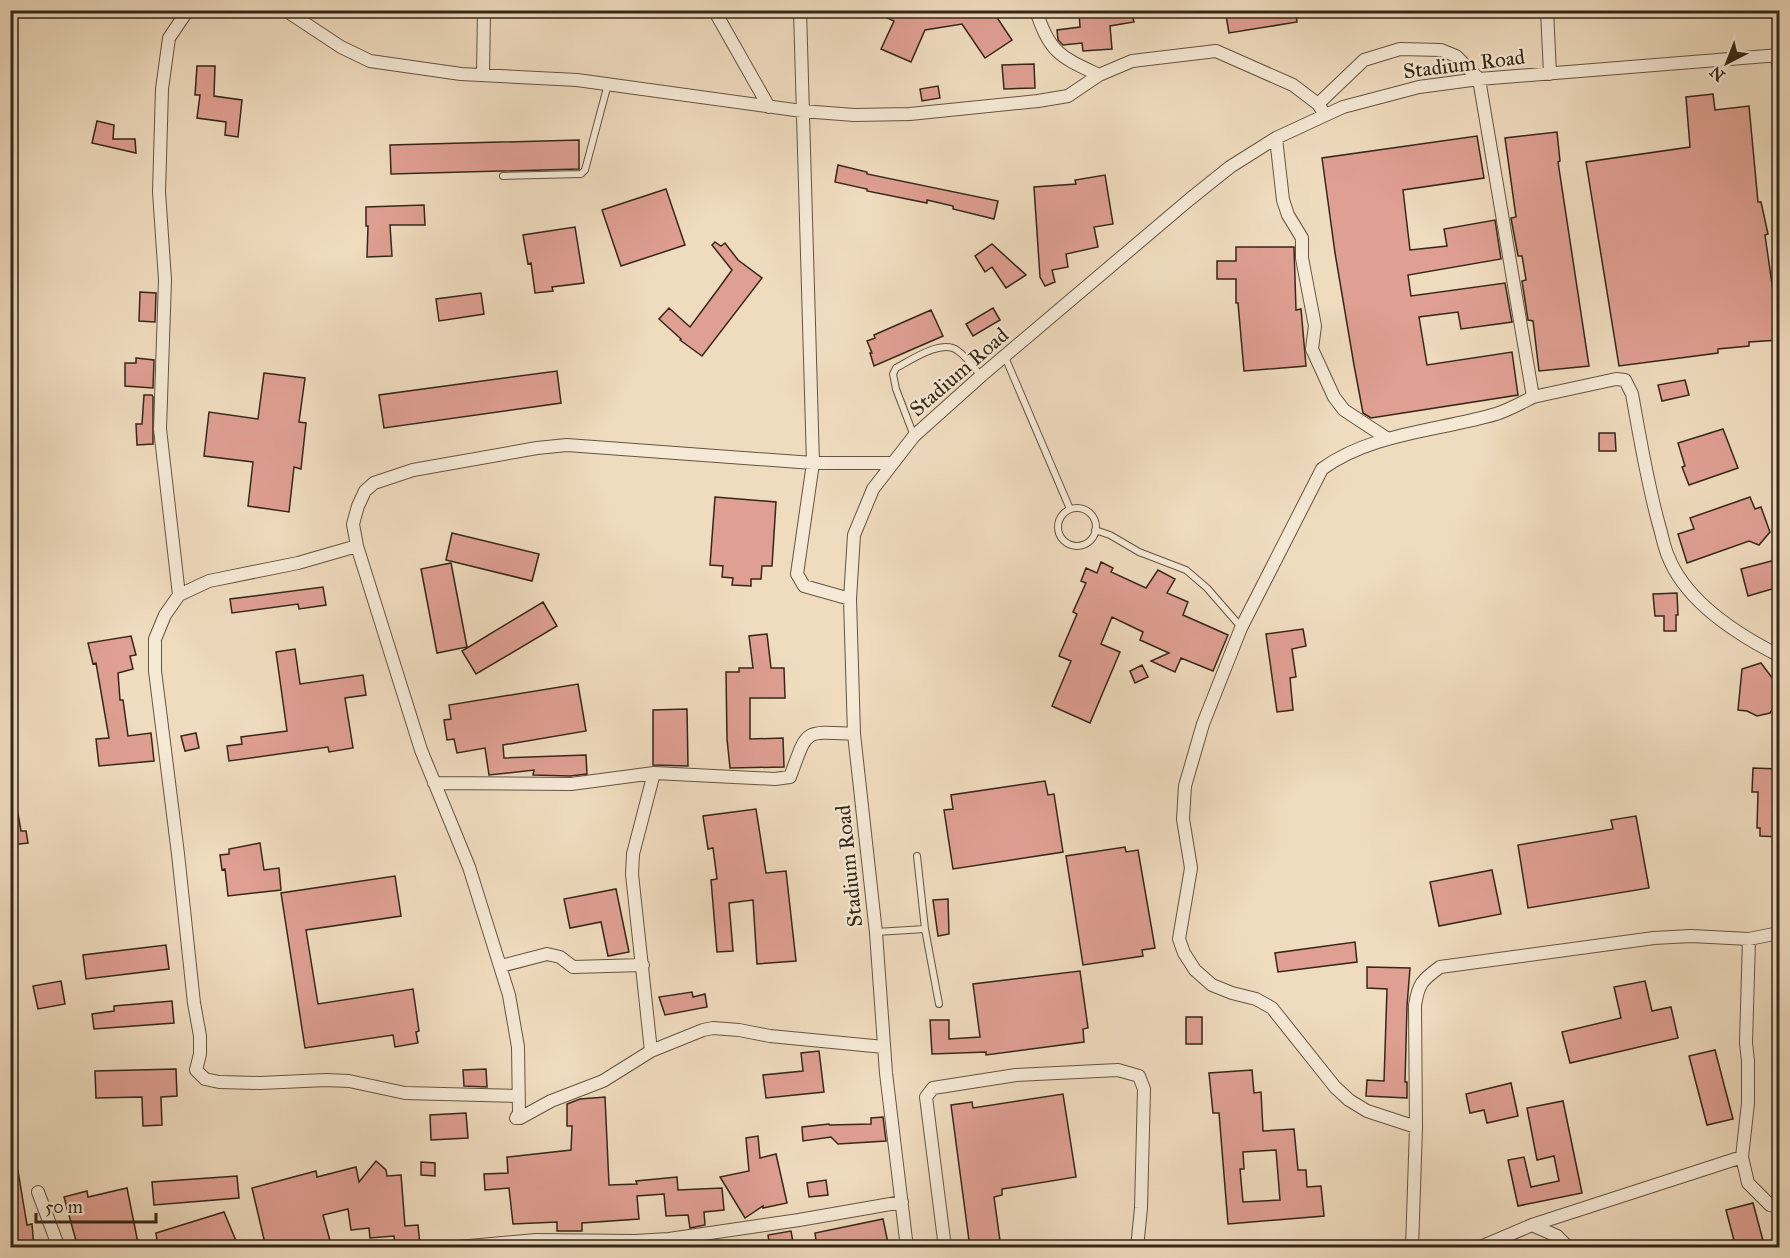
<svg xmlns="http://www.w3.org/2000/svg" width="1790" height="1258" viewBox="0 0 1790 1258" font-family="'IM FELL Great Primer',serif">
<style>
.building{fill:#df9f92;stroke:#352718;stroke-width:1.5;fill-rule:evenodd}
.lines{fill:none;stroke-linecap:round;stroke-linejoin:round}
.service-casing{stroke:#645442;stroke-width:8}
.minor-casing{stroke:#645442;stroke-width:14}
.service{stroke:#f5e8d5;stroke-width:6}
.minor{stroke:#f5e8d5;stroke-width:12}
.labels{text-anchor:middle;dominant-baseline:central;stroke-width:4.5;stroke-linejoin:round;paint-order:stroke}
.street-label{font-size:21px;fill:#352718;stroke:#f5e8d5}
</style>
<rect width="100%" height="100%" fill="#efdbbe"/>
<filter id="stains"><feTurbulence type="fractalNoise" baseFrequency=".00333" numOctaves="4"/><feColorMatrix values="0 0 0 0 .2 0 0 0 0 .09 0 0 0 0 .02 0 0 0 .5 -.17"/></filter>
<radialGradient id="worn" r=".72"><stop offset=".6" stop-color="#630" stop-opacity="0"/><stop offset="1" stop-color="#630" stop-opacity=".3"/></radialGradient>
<path class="building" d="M871 10H992L1012 40 985 58 962 24 925 30 911 62 881 49 894 21Z
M1099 10H1131L1134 22 1110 26 1112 49 1083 51 1082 43 1063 45 1058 40 1057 30 1080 27 1079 12Z
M1225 10H1295L1297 22 1229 33Z
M1034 64 1035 88 1004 89 1002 65Z
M197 66H215L214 96 242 100 238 137 225 135 226 122 197 118 200 95H195Z
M938 86 940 98 922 101 920 89Z
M1713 94 1715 110 1749 106 1758 202H1761L1768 234 1765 235 1775 305H1778L1779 340 1749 342V346L1718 349V353L1619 366 1586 162 1690 147 1686 97Z
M97 121 114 125 113 139H135L136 153 92 143Z
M1557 132 1560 161 1558 162 1589 366 1539 371 1533 321 1528 320 1522 281 1526 280 1522 256H1518L1511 218 1516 217 1505 138Z
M1477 136 1484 178 1403 190 1410 250 1447 246 1444 229 1495 220 1501 259 1408 275 1411 296 1505 283 1512 322 1461 329 1458 312 1419 317 1427 365 1512 352 1518 395 1371 418 1363 413 1354 365 1335 253 1322 158Z
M579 140V169L391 174 390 145Z
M838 165 867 172V174L998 201 994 219 953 209V206L927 200V203L867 191V189L835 182Z
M1105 175 1113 224 1094 227 1098 247 1066 254 1068 267 1052 270 1055 282 1045 286 1040 277 1034 187 1076 184 1075 180Z
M666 189 685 245 621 266 602 210Z
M424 205 425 225H390L392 256 367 257 368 226H366V207Z
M575 227 584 283 552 287 553 291 535 293 531 263 528 264 523 235Z
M715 242 721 246 725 243 738 260 762 278 702 356 680 340 681 339 659 319 669 308 690 327 719 288 732 270 712 245Z
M992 244 1026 275 1006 288 992 267 985 272 975 256Z
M1236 247H1294L1296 310 1301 309 1306 366 1244 371 1238 303H1236V279H1217V261H1236Z
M140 292 156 293 155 322 139 321Z
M481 293 484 314 439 321 436 299Z
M993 308 1000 320 973 336 966 324Z
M931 310 943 336 874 366 870 353H872L867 341 875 338 874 335Z
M136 358 154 360 153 388 125 386V363H136Z
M557 371 561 403 384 428 379 395Z
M264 373 305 378 299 422 306 423 301 469 294 467 289 512 248 506 253 462 204 456 209 412 258 419Z
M1685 380 1689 395 1662 401 1658 385Z
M144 395H152L153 397V444L137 445 136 424H142Z
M1723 429 1738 468 1689 485 1682 467 1685 466 1678 443Z
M1599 433H1615L1616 451H1599Z
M715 497 776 502 772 566H762L761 579H751V586L732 585 733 578 722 577 723 566 710 565Z
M1750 497 1755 509 1761 507 1770 532 1759 545 1749 541 1687 563 1678 534 1694 529 1690 518Z
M452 533 539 554 532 581 446 560Z
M1779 559V587L1748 596 1741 569Z
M1101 562 1113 568 1111 572 1146 588 1158 570 1175 579 1167 593 1188 602 1183 615 1228 635 1213 671 1181 658 1175 672 1151 661 1169 653 1140 640 1143 632 1112 617 1101 644 1120 652 1090 723 1052 706 1071 661 1059 656 1077 614 1073 612 1086 583 1081 581 1086 568 1097 573Z
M451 563 467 647 437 653 421 569Z
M323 587 326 605 299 609 298 604 232 613 230 599Z
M1677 593 1678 615H1676V631H1664V616H1655L1653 594Z
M543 602 557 626 476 674 462 651Z
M1303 629 1306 646 1292 649 1296 677 1290 678 1293 710 1277 712 1266 634Z
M767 634 771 668H784L785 698H750V739L783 738 784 767 730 768 727 739 726 672H739V668H753L749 636Z
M131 636 136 655 130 656 133 669 118 673 120 700H123L128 736 151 733 154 761 99 766 96 739 109 738 96 663 93 664 88 643Z
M295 649 300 684 363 675 366 695 345 698 353 748 329 752 328 747 229 761 227 746 242 744 241 737 287 731 276 652Z
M1761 663 1779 687V701L1770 713 1757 716 1747 711 1738 710 1742 669Z
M1142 665 1148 677 1135 683 1130 671Z
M578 684 586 731 503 745 504 758 586 755 587 774 570 776 533 775 534 770 489 775 485 748 457 753 454 739 447 740 444 720 451 719 449 705Z
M687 709 688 766 653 765V710Z
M196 733 199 748 185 751 181 736Z
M1753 768 1779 769V837L1760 836V828H1757L1758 792H1752Z
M1045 781 1048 795 1054 794 1063 852 953 869 944 810 953 809 951 795Z
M10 808H17L21 831H26L28 843 10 845Z
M756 809 766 873 786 871 796 961 757 964 753 900 729 903 733 951 717 952 711 880 717 879 713 848 708 849 703 816Z
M1636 816 1649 888 1528 908 1518 845 1613 829 1611 820Z
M260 843 264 870 279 868 281 890 228 896 225 869 222 870 220 855 229 854V849Z
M1125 847 1126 852 1138 850 1155 948 1142 950 1143 956 1083 965 1066 856Z
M1492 870 1501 914 1439 926 1430 882Z
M395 876 401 916 306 930 318 1004 413 989 419 1031 416 1032 418 1043 395 1047 393 1035 305 1048 281 893Z
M616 889 629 952 608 956 601 922 570 928 564 899Z
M948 899 949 934 938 936 933 900Z
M1355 942 1357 962 1278 972 1275 953Z
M166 945 169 969 86 979 83 955Z
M1367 967 1410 968 1407 1006 1405 1082H1407V1098L1366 1096 1367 1080 1384 1081 1387 989 1367 988Z
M1080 971 1088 1028 1083 1029 1084 1042 986 1055V1052L932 1054 930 1020H949V1039L980 1037 973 984Z
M61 981 65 1004 38 1009 33 986Z
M1645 981 1652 1011 1671 1007 1678 1038 1570 1063 1562 1032 1621 1018 1614 987Z
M692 992 693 997 705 994 707 1007 665 1015 659 997Z
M172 1001 174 1023 94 1029 92 1014 114 1011V1006Z
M1186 1017H1202V1044H1186Z
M1715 1050 1733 1119 1707 1125 1689 1056Z
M819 1051 824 1092 766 1098 763 1075 803 1071 801 1053Z
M176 1069 177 1096 161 1097 162 1125 143 1126 142 1097 96 1098 95 1071Z
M486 1069 487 1087 464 1086 463 1070Z
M1252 1070 1254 1093 1261 1092 1263 1131 1294 1129 1298 1170H1306L1307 1187 1321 1186 1324 1216 1228 1224 1219 1113H1213L1209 1073ZM1276 1150 1280 1200 1243 1202 1240 1169H1244L1243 1152Z
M1511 1083 1518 1116 1487 1123 1484 1110 1470 1113 1466 1094Z
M1063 1094 1076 1177 1002 1189V1195L994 1197 1001 1248H970L951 1105 972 1102 973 1108Z
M605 1097 609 1185 637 1184 636 1181 677 1177 678 1190 722 1188 724 1210 704 1212 705 1225 690 1228 688 1215 666 1216 664 1194 637 1196 639 1219 582 1223V1231H557V1222L513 1224 509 1188 485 1190 484 1174 508 1173 507 1157 571 1150 572 1126H567V1104L580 1099Z
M1563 1101 1582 1193 1518 1206 1508 1160 1524 1157 1531 1187 1559 1181 1554 1156 1537 1160 1527 1108Z
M466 1113 468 1138 431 1140 430 1115Z
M883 1117 886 1141 838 1144 831 1137 803 1141 802 1127 829 1124 830 1125 871 1124V1118Z
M758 1136 760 1158 776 1154 787 1203 763 1208V1206L745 1218 720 1177 749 1171 746 1138Z
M376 1161 386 1170 387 1176 401 1175 405 1226 418 1225 420 1245 395 1247 394 1236 370 1238 369 1228 351 1230 348 1209 323 1215 332 1248H266L252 1188 316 1171 317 1177 356 1167 359 1182Z
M421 1162 435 1163V1176L421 1175Z
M18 1171 27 1225 32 1224 34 1248H10V1172Z
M237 1176 239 1198 154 1205 152 1182Z
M826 1180 828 1195 809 1197 807 1183Z
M127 1188 139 1248H78L64 1197 87 1191 88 1197Z
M1753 1203 1765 1248H1736L1726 1210Z
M224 1212 239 1248H158L156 1233Z
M883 1219 889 1248H817L815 1233Z
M791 1231 794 1248H770L768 1235Z"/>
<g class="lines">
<g class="service-casing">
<path id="service" d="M503 176 581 174 585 170 608 84
M1005 357 1070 509
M914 436 896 389 893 374 896 368C911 360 943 338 958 351 967 357 974 368 981 376
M1058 527a19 19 0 1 1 38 0a19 19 0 1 1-38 0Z
M1095 530 1110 535 1139 552 1186 570 1207 588 1241 627
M917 856 925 929
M876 932 925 929 939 1004"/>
</g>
<g class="minor-casing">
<path id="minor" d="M285 10 341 47 370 61 461 74 577 80 802 111 854 115 910 114 1038 101 1068 96 1099 75 1132 61 1216 51 1293 85 1318 104 1322 110
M714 10 769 107
M800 10 813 463 797 574 804 586 850 599
M1036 10C1049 53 1061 57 1099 75
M1547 10 1550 74
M1777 55 1780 77
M483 75 484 10
M1318 104 1364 60 1400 49 1441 50 1456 56 1479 79 1533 397C1521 403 1509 410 1496 414 1438 431 1371 433 1322 469L1241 628 1203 724 1185 786 1183 819 1191 868 1179 939 1184 953 1195 970 1212 985 1232 993 1256 999 1272 1008 1335 1087 1349 1100 1367 1111 1416 1127
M1276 138 1283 200 1288 215 1302 238V258L1315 326 1312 349 1334 397 1344 410 1388 439
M1533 397 1616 379 1625 380 1632 394C1640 438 1647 482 1659 525 1662 535 1664 547 1668 556 1686 602 1738 635 1780 656
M357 546 298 563 209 581 179 595 165 615 155 639V671L178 854 194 1003 200 1036V1054L196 1070 205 1079 219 1082 260 1083 326 1080 349 1081 405 1093 518 1096
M179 595 160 429 165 280 159 192 162 89 169 38 188 10
M434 783 571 784 654 773 775 779 790 777C808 729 802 731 854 734
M1749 939 1746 1043 1748 1061V1103L1742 1157 1748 1183 1770 1205 1780 1207
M501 966 547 954 560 957 573 967 643 965
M651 1051 632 874 633 854 654 773
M516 1118 519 1113 518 1047 509 995 469 867 421 750 357 546 353 524 358 506 365 491 374 483 413 470 537 448 567 445 813 463H893
M516 1118H520L551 1101 603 1081 651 1051 703 1030 713 1028 739 1030 770 1036 884 1047
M38 1192 59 1248
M1532 1225 1557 1236 1569 1248
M448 1248 536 1240 635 1241 669 1239 799 1220 902 1202
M907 1248 886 1073 876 933 854 734 850 599 854 535 873 489 914 436 981 376 1190 199 1230 167 1276 138 1343 107 1419 87 1479 79 1780 55
M945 1248 926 1097 933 1088 1016 1075 1118 1070 1139 1076 1144 1089 1141 1208 1137 1248
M1412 1248 1416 1127 1415 1006C1418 984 1422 980 1440 967L1654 938 1691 936 1749 939 1774 934 1780 935
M1478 1248 1532 1225 1742 1157"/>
</g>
<use href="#service" class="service"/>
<use href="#minor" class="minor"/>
</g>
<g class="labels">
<g class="street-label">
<text transform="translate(1464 64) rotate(-7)">Stadium Road</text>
<text transform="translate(959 372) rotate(-41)">Stadium Road</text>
<text transform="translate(849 866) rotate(-96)">Stadium Road</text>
</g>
</g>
<rect width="1790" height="1258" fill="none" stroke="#efdbbe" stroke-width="36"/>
<rect x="12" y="12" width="1766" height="1234" fill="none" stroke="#352718" stroke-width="3"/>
<rect x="18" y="18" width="1754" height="1222" fill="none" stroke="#352718" stroke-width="1.5"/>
<g transform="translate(1727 63) rotate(222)" stroke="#f5e8d5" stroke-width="4.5" paint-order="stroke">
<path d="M0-4.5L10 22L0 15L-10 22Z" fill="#352718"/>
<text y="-9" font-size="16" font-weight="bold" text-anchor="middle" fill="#352718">N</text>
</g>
<path d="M36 1213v9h120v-9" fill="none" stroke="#352718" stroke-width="3"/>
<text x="45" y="1213" font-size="18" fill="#352718" stroke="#f5e8d5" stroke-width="4.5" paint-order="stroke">50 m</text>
<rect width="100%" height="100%" filter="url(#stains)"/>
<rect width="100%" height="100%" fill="url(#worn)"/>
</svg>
